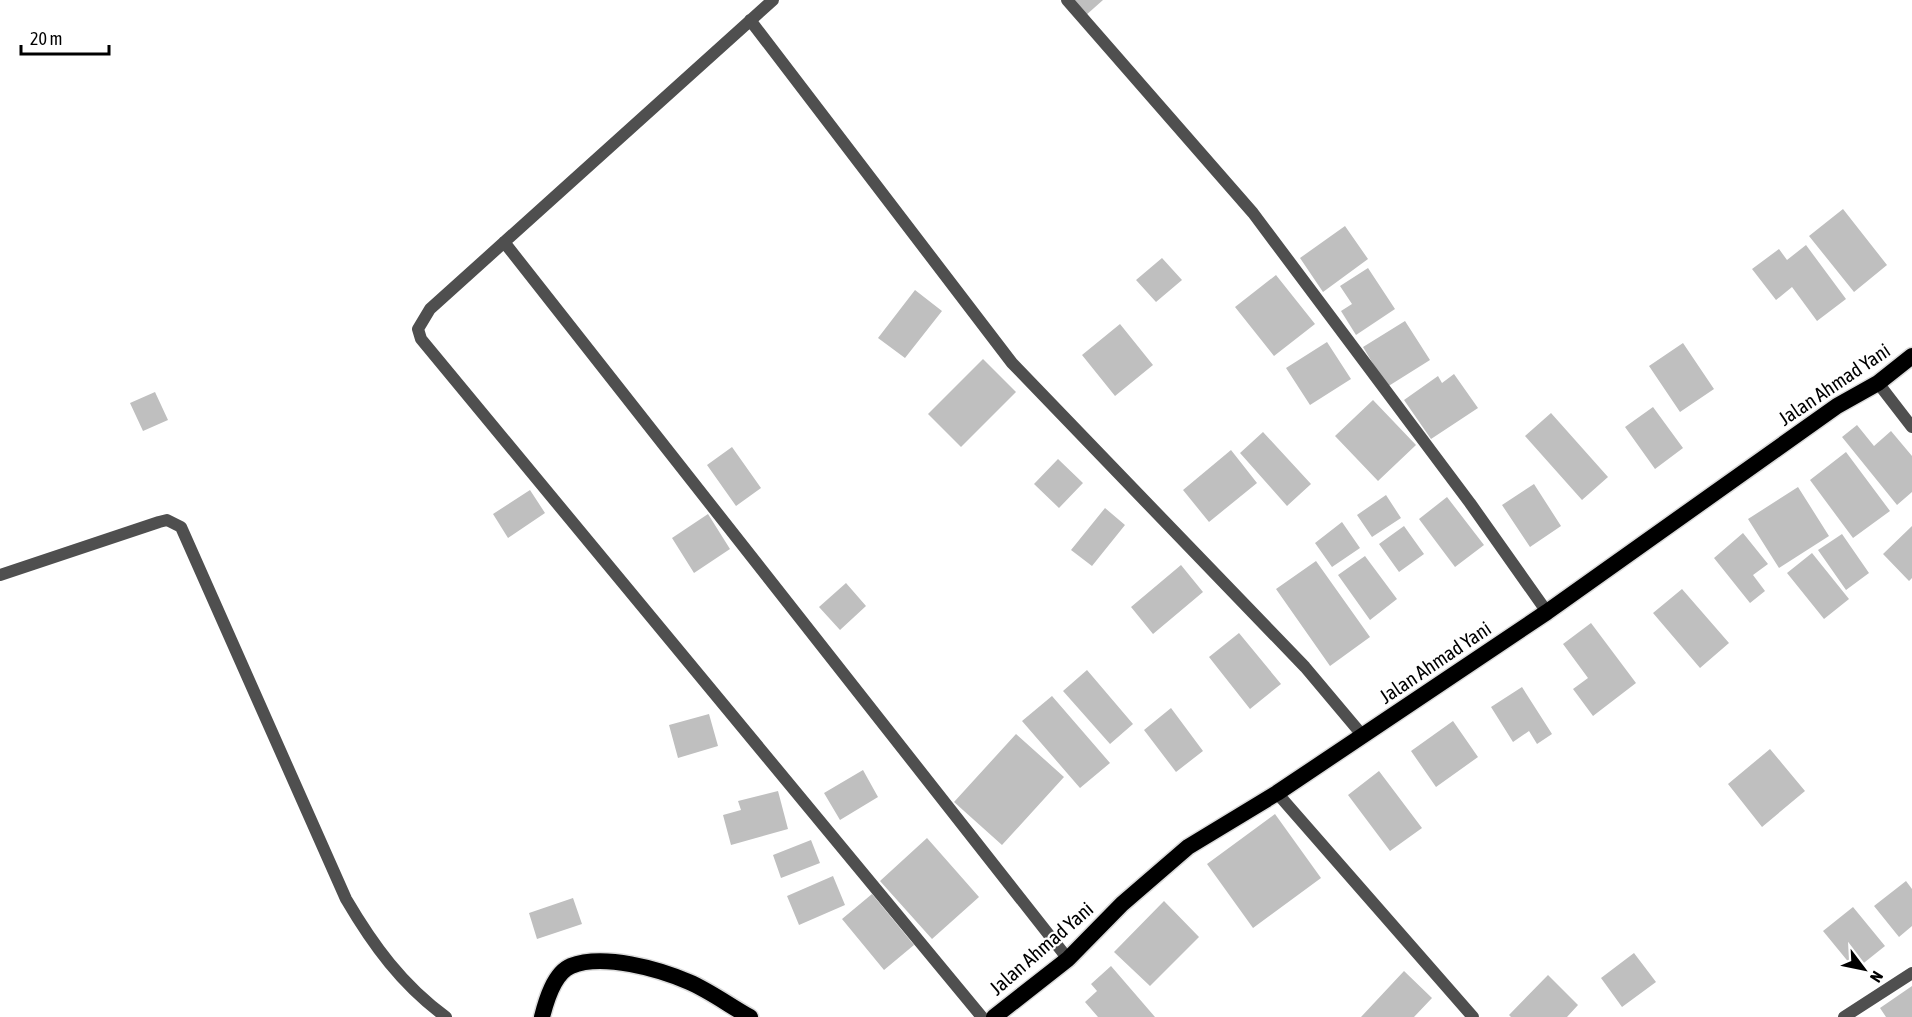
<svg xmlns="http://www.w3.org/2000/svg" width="1912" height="1017" viewBox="0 0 1912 1017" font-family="'Asap Condensed',sans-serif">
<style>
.building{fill:#bfbfbf}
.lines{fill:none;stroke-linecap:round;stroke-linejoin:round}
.trunk-casing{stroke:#dbdbdb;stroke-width:19}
.minor{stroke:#4f4f4f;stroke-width:12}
.trunk{stroke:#000;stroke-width:16}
.labels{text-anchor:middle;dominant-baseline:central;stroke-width:4.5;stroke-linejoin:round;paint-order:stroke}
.street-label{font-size:20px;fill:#000;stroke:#fff}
</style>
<rect width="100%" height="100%" fill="#fff"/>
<path class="building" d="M1071 0H1103L1085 16Z
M1843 209 1887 265 1854 292 1809 236Z
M1345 226 1368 259 1323 292 1300 258Z
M1806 245 1846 299 1817 321 1792 287 1776 300 1752 269 1779 249 1787 260Z
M1162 258 1182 280 1156 302 1136 280Z
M1368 268 1395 309 1356 335 1341 311 1352 304 1340 286Z
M1276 275 1315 324 1274 356 1235 307Z
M915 290 942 311 905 358 878 338Z
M1405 321 1430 360 1387 387 1363 347Z
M1120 324 1153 365 1115 396 1082 355Z
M1327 342 1351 379 1310 405 1286 368Z
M1683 343 1714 389 1680 412 1649 366Z
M983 359 1016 392 961 447 928 414Z
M1454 374 1478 408 1431 439 1404 400 1438 376 1442 383Z
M155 392 168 420 143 431 130 403Z
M1373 400 1416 445 1378 481 1335 436Z
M1653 407 1683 448 1655 469 1625 427Z
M1551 413 1608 477 1582 500 1525 436Z
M1857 425 1874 446 1891 431 1912 456V492L1897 505 1842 437Z
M1263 432 1311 484 1287 506 1240 453Z
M732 447 761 488 736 506 707 465Z
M1231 450 1257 483 1209 522 1183 490Z
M1846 452 1890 511 1853 538 1810 480Z
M1058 459 1083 483 1059 508 1034 484Z
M1534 484 1561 526 1530 547 1502 505Z
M1798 487 1829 536 1779 568 1748 519Z
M530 490 545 513 508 538 493 514Z
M1386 495 1401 518 1372 537 1357 515Z
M1447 497 1484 545 1455 567 1419 519Z
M1105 508 1125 525 1092 566 1071 550Z
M708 514 730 549 694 573 672 538Z
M1342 522 1360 548 1332 567 1315 543Z
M1404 526 1424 554 1399 572 1379 544Z
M1912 526V578L1909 581 1883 554Z
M1743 533 1768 564 1753 575 1765 591 1750 603 1714 558Z
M1842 534 1869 573 1846 590 1818 550Z
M1812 553 1849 599 1824 619 1787 573Z
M1365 556 1397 599 1370 620 1338 575Z
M1316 561 1370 637 1330 666 1276 589Z
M1181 565 1203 592 1153 634 1131 607Z
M846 583 866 606 840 630 819 607Z
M1682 589 1729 643 1700 668 1653 613Z
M1591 623 1636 683 1593 716 1573 689 1588 678 1563 644Z
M1239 633 1281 684 1250 709 1209 657Z
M1087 670 1133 724 1110 744 1063 691Z
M1522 687 1552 734 1537 744 1529 731 1513 742 1491 707Z
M1052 696 1110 763 1080 788 1022 721Z
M1171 708 1203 751 1176 772 1144 730Z
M709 714 718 746 678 758 669 725Z
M1453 721 1478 757 1436 787 1411 751Z
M1016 734 1064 777 1002 845 954 802Z
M1770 749 1805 791 1762 827 1728 784Z
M863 770 878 797 840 820 824 793Z
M1379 771 1422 828 1390 851 1348 795Z
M778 791 788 829 731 845 723 815 741 810 738 801Z
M1275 814 1321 878 1253 928 1207 864Z
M927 838 979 897 932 939 880 881Z
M811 840 820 863 781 878 773 855Z
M833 876 845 905 799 925 787 896Z
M1906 881 1912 889V926L1899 937 1874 906Z
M872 894 914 945 884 970 842 919Z
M573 898 582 924 537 939 529 913Z
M1164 901 1199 937 1150 986 1114 952Z
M1853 907 1885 946 1855 970 1823 931Z
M1634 953 1656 982 1622 1007 1601 978Z
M1111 966 1155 1017H1098L1085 1002 1097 991 1091 984Z
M1404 971 1432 998 1414 1017H1361Z
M1548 975 1578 1005 1567 1017H1511L1509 1015Z
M1912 986V1017H1886L1880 1008Z"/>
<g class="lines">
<g class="trunk-casing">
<path id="trunk" d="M542 1017C546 1001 554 973 571 966 603 953 659 969 689 982 710 991 730 1006 750 1017
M994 1017 1068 959 1122 904 1188 847 1277 793 1547 612 1837 406 1878 383 1912 356"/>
</g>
<path class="minor" d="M773 0 430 309 418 329 421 339 982 1017
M1067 0 1253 213 1470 503 1547 612
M750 20 1012 363 1305 667 1363 736
M504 242 1068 959
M1878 383 1912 427
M0 575 159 522 167 520 181 527 346 899C373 945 402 985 446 1017
M1277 793 1473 1017
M1844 1017 1912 973"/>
<use href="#trunk" class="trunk"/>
</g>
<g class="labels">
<g class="street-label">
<text transform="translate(1834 384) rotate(-34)">Jalan Ahmad Yani</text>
<text transform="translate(1435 662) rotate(-34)">Jalan Ahmad Yani</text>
<text transform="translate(1041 948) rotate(-41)">Jalan Ahmad Yani</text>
</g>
</g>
<g transform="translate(1864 969) rotate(122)" stroke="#ffffff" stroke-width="4.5" paint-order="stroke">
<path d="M0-4.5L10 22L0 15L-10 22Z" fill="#000000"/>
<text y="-9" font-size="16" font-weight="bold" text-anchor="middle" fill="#000000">N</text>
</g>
<path d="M21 45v9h88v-9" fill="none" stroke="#000000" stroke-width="3"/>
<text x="30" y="45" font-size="18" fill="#000000" stroke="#ffffff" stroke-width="4.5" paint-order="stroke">20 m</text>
</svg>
